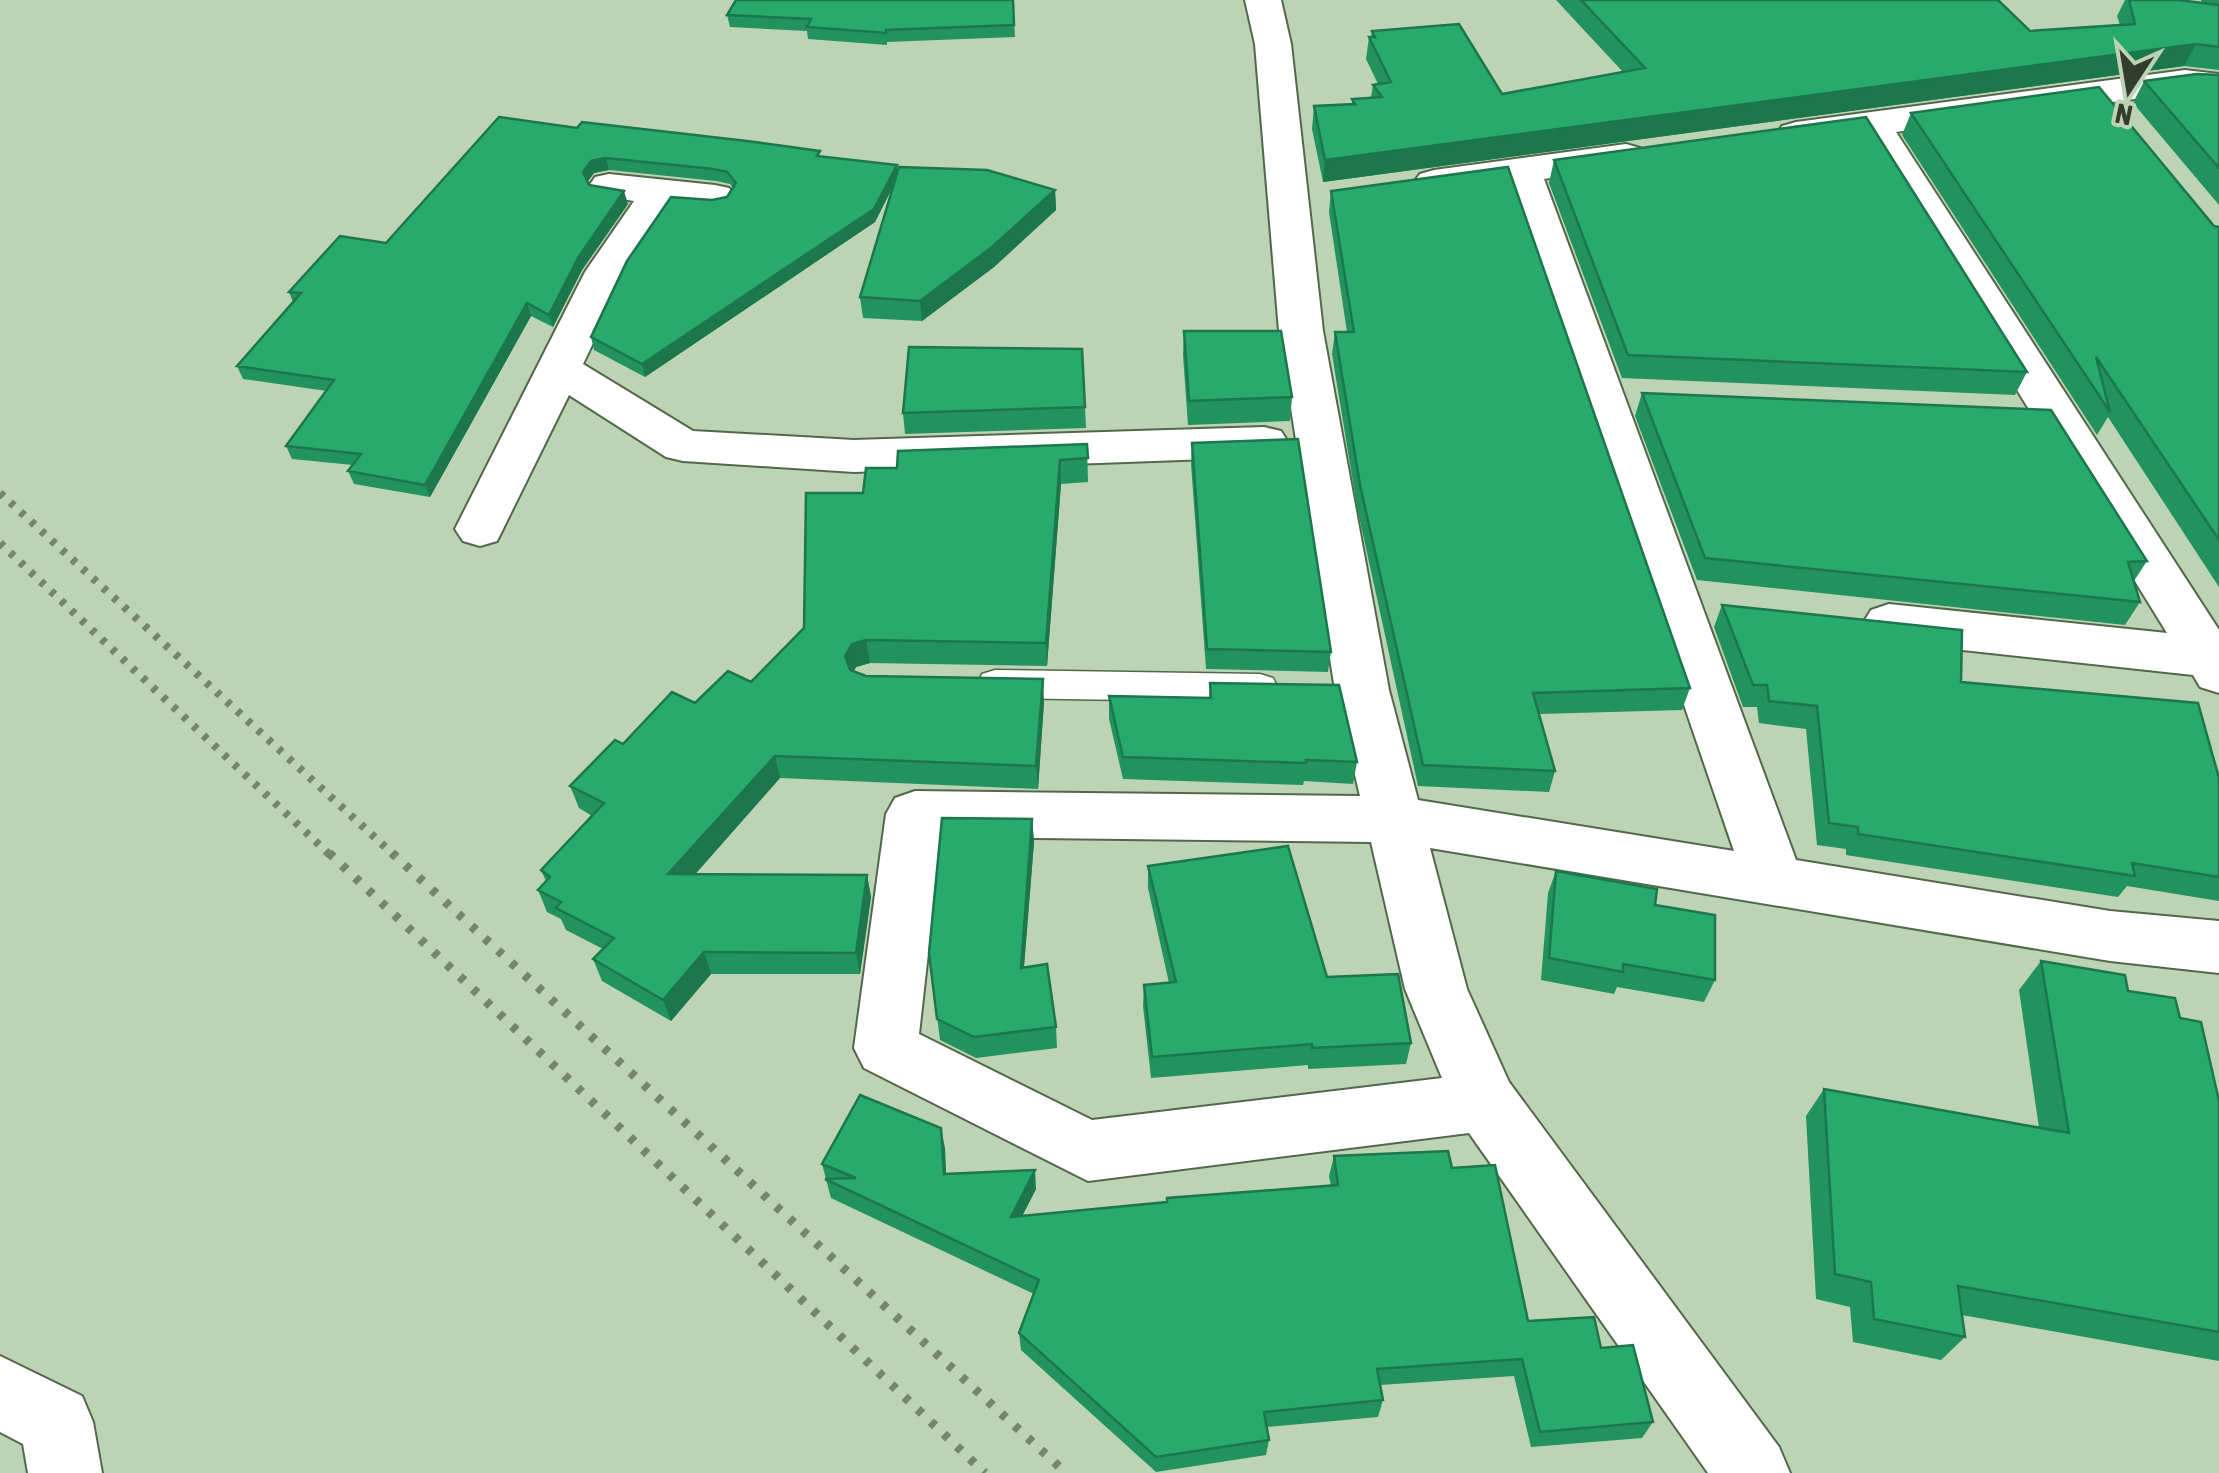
<svg xmlns="http://www.w3.org/2000/svg" width="2219" height="1473" viewBox="0 0 2219 1473" font-family="'Asap Condensed',sans-serif">
<style>
.lines{fill:none;stroke-linecap:round;stroke-linejoin:round}
.service-casing{stroke:#53684b;stroke-width:3}
.minor-casing{stroke:#53684b;stroke-width:4}
.tertiary-casing{stroke:#53684b;stroke-width:4}
.service{fill:#fff;fill-rule:evenodd}
.minor{fill:#fff;fill-rule:evenodd}
.tertiary{fill:#fff;fill-rule:evenodd}
.rail-far1{stroke:#75856e;stroke-width:8;stroke-dasharray:5 9;stroke-linecap:butt}
.rail{stroke:#75856e;stroke-width:9;stroke-dasharray:6 12;stroke-linecap:butt}
.wall{fill:#22925e}
.shaded-wall{fill:#1c774c}
.building{fill:#28aa6d;stroke:#1c774c;stroke-width:2.5}
</style>
<rect width="100%" height="100%" fill="#bcd4b3"/>
<g class="lines">
<g class="service-casing">
<path id="service" d="M995 670 1260 674 1273 678 1278 688 1273 698 1260 702 995 698 982 694 977 684 982 674Z"/>
</g>
<g class="minor-casing">
<path id="minor" d="M1245 0H1281L1291 44 1323 331 1389 690 1418 800 1734 851 1506 184 1434 194 1420 190 1414 182 1420 174 1434 170 1626 144 1640 148 1646 156 1640 164 1544 179 1796 860 2110 911 2219 921V973L2110 961 1430 848 1467 989 1509 1082 1779 1447 1790 1473H1708L1469 1133 1088 1181 864 1068 854 1048 886 814 895 798 915 791 1360 796 1335 690 1279 331 1255 44ZM941 837 1371 842 1405 989 1442 1078 1092 1120 919 1034Z
M2185 70 2219 74V96L2185 92 1896 132 2219 630V693L2200 687 2193 675 1889 642 1871 636 1863 623 1871 610 1889 604 2167 633 1861 137 1796 146 1782 142 1777 134 1782 126 1796 122Z
M609 174 715 185 729 188 735 197 729 206 715 209 672 205 627 272 583 364 693 431 854 440 1264 427 1281 431 1288 442 1281 453 1264 457 854 472 683 461 666 457 569 395 497 541 480 546 463 541 455 529 585 272 634 201 595 195 589 186 595 177Z"/>
</g>
<g class="tertiary-casing">
<path id="tertiary" d="M0 1356 82 1396 93 1422 102 1473H28L23 1444 0 1432Z"/>
</g>
<use href="#service" class="service"/>
<use href="#minor" class="minor"/>
<use href="#tertiary" class="tertiary"/>
<path class="rail-far1" d="M0 493 395 856
M0 543 331 856"/>
<path class="rail" d="M329 853 985 1473
M392 853 1066 1473"/>
</g>
<path class="wall" d="M1013 0 1015 37 887 42V45L808 39 807 31 730 27 727 15Z
M1556 0H1998L2030 31 2120 25 2117 16 2125 0H2178L2202 3 2201 0H2219V70L2184 66 1323 182 1312 129 1314 106 1352 104V99L1371 97 1373 85 1378 84 1366 59 1369 37H1371L1372 31 1502 94 1623 72Z
M2219 75V205L2133 103 2144 81Z
M1911 113 2219 227V587L2108 417 2097 435 1902 135Z
M577 128 897 165V172L1055 190 1056 210 994 267 922 321 863 318 860 297 892 188 875 222 645 377 594 350 591 337 712 200 727 197 733 188 730 184 716 181 609 170 594 173 587 182 589 185 628 204 582 270 553 327 531 316 430 497 354 484 348 471 353 465 292 459 286 446 327 391 243 379 237 366 293 302 289 292 386 243Z
M1554 160 2027 372 2015 395 1622 378 1549 183Z
M1331 191 1690 688 1682 710 1539 714 1555 771 1549 792 1418 786 1357 507 1332 354 1335 332H1347L1329 212Z
M1184 331 1292 397 1290 421 1188 425 1183 355Z
M1642 393 2147 561 2134 581 2140 602 2125 625 1697 580 1635 416Z
M1085 407 1086 428 905 434 903 413Z
M1192 443 1331 652 1328 672 1206 669 1191 464Z
M1087 444 1088 482 1061 484 1047 666 870 663 856 667 854 671 866 676 1044 702 1038 789 780 778 695 874 867 875 871 897 860 974H711L671 1021 602 981 593 959 603 949 566 930 561 919 547 912 538 890 546 881 541 870 592 816 579 808 570 786 623 744 695 703 751 682 804 628 863 493 897 468Z
M1722 605 1961 682 2219 778V901L2127 886 2118 897 1846 855V849L1817 845 1806 729 1759 723 1757 707H1743L1714 627Z
M1210 683 1357 762 1353 784 1304 781 1303 785 1123 779 1109 719V696L1209 698Z
M1032 819 1034 842 1024 967 1056 1027 1057 1048 976 1058 940 1040 929 953Z
M1148 866 1327 977 1411 1043 1406 1064 1308 1069V1065L1151 1078 1143 1006 1144 985 1169 983 1148 888Z
M1556 871 1715 980 1704 1002 1617 987 1614 994 1541 980 1548 893Z
M2041 961 2128 991 2180 1018 2219 1101V1361L1962 1315 1965 1337 1941 1360 1853 1342 1850 1307 1816 1299 1806 1116 1824 1089 2039 1128 2019 990Z
M941 1128 946 1174 1036 1189 1022 1216 1331 1186 1329 1176 1334 1156 1452 1168 1528 1321 1601 1348 1653 1422 1642 1438 1531 1447 1514 1376 1380 1385 1383 1400 1378 1417 1267 1427 1269 1440 1266 1455 1156 1472 1021 1350 1019 1333 1034 1294 831 1198 822 1164Z"/>
<path class="shaded-wall" d="M2196 44 2184 66 1323 182 1325 160Z
M606 158 609 170 594 173 586 184 583 172 591 161Z
M897 165 898 177 875 222 645 377 642 364Z
M1055 190 1056 210 994 267 922 321 920 301Z
M624 191 628 204 582 270 553 327 549 315 578 258Z
M527 303 531 316 430 497 425 485Z
M1060 460 1061 484 1047 666 1046 643Z
M866 640 870 663 856 667 849 679 845 656 852 644Z
M1043 679 1044 702 1038 789 1036 766Z
M775 756 780 778 676 896 668 874Z
M1032 819 1034 842 1022 990 1021 968Z
M867 875 871 897 860 974 856 953Z
M704 952 711 974 671 1021 663 1000Z
M941 1128 945 1148 947 1193 944 1174Z
M1035 1170 1036 1189 1012 1236 1011 1217Z"/>
<path class="building" d="M736 0H1013L1014 25 886 30V33L807 27 811 19 727 15Z
M1581 0H1998L2030 31 2135 24 2129 0H2178L2219 5V47L2196 44 1325 160 1314 106 1355 104 1352 99 1382 97 1373 85 1391 82 1369 37H1375L1372 31 1459 24 1502 94 1645 68Z
M2197 74 2219 75V168L2144 81Z
M2099 87 2214 226 2219 227V540L2096 357 2110 412 1911 113Z
M499 117 577 128 582 122 747 141 820 151 817 156 897 165 874 209 642 364 591 337 627 261 671 197 712 200 727 197 736 183 727 172 713 169 606 158 591 161 583 172 589 185 624 191 578 258 549 315 527 303 425 485 348 471 361 454 286 446 334 380 237 366 301 293 289 292 340 236 386 243Z
M1866 117 2027 372 1628 355 1554 160Z
M899 167 987 170 1055 190 992 247 920 301 860 297Z
M1508 167 1690 688 1533 693 1555 771 1423 765 1360 485 1335 332H1354L1331 191Z
M1184 331H1281L1292 397 1189 401Z
M909 347 1082 349 1085 407 903 413Z
M1642 393 2051 410 2147 561 2128 562 2140 602 1705 558Z
M1298 439 1331 652 1207 649 1192 443Z
M1087 444 1088 458 1060 460 1046 643 866 640 852 644 845 656 850 670 866 676 1043 679 1036 766 775 756 668 874 867 875 856 953 704 952 663 1000 593 959 614 938 556 908 561 902 538 890 550 877 541 870 604 803 570 786 615 740 623 744 672 692 695 703 728 671 751 682 804 628 806 493H863L866 468H897L898 451Z
M1722 605 1962 630 1961 682 2198 703 2219 778V877L2132 863 2135 876 1858 834V827L1829 823 1817 706 1769 701 1767 685H1753Z
M1210 683 1339 685 1357 762 1306 760V763L1123 757 1109 696 1211 698Z
M942 818 1032 819 1021 968 1047 964 1056 1027 974 1037 937 1019 929 953Z
M1288 846 1327 977 1398 974 1411 1043 1312 1048V1044L1152 1057 1144 985 1176 982 1148 866Z
M1556 871 1657 889 1655 905 1715 915V980L1623 964V972L1549 958Z
M2041 961 2125 975 2128 991 2175 998 2180 1018 2201 1022 2219 1101V1332L1958 1286 1965 1337 1874 1319 1871 1282 1835 1274 1824 1089 2069 1133Z
M860 1095 941 1128 944 1174 1035 1170 1011 1217 1167 1202V1198L1338 1185 1334 1156 1448 1151 1452 1168 1495 1165 1528 1321 1594 1317 1601 1348 1633 1345 1653 1422 1540 1432 1522 1359 1377 1369 1383 1400 1264 1412 1269 1440 1156 1457 1019 1333 1039 1280 825 1179 856 1178 822 1164Z"/>
<g transform="translate(2129 90) rotate(192)" stroke="#bcd4b3" stroke-width="8" paint-order="stroke">
<path d="M0-8L18 38L0 25L-18 38Z" fill="#333c2f"/>
<text y="-15" font-size="28" font-weight="bold" text-anchor="middle" fill="#333c2f">N</text>
</g>
</svg>
